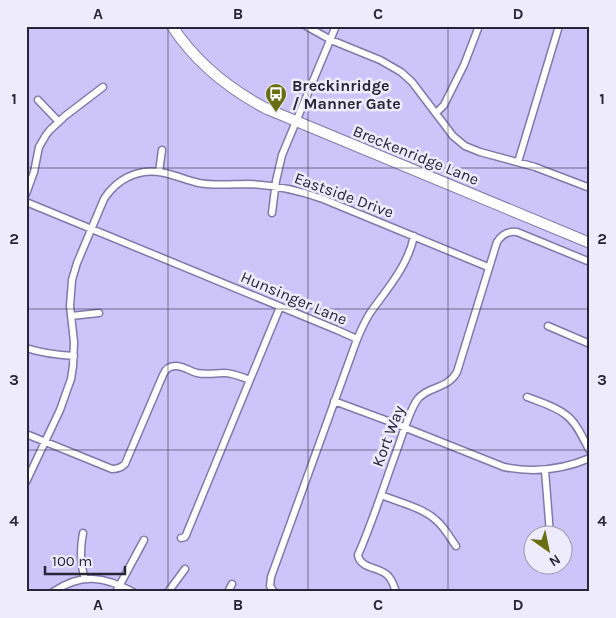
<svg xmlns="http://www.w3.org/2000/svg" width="616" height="618" viewBox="0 0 616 618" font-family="Karla,sans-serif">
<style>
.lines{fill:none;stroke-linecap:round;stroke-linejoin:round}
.minor-casing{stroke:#8178a9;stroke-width:9}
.primary-casing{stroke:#8178a9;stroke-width:12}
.minor{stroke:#fff;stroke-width:6}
.primary{stroke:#fff;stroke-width:10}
.grid{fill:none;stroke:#282539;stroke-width:1;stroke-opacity:0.55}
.labels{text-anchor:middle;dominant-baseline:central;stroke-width:5;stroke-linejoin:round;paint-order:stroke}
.poi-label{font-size:16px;font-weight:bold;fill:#282539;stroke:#edebfc;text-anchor:start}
.street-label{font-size:16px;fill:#282539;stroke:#edebfc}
.neatline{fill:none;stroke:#282539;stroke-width:2}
.grid-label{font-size:16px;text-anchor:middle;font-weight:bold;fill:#282539}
</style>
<rect width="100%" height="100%" fill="#cdc4fa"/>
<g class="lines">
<g class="minor-casing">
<path id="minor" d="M306 26 331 40 380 60 401 72 412 82 453 136 465 146 480 152 535 167 590 188
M38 100 59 122
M436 113 444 105 464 65 479 26
M518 162 559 26
M159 172 162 150
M26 194 34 172 39 147 46 135 50 130 65 116 103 87
M26 202 337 330 357 339
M272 213 276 181 282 155 336 26
M71 316 99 313
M548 326 590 344
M26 348C42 353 57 355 74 356
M527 397C540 402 555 406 566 415 577 423 583 439 590 451
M334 401 396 424 504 467C534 473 562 470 590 458
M26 434 112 469C118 469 121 468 125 464L163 375C165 370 169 366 175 366 182 365 189 371 197 373 206 375 215 373 224 373 233 373 242 377 250 380
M545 470 550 534
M26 482 60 410 71 379 73 366 74 342 70 306 72 280 77 263 104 199C113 185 126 175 144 172 163 169 181 179 199 183 215 186 233 184 249 184 276 185 298 190 323 199L488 267
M381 495C398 502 424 508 437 521 445 528 450 538 456 546
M83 533C80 549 80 564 85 579
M181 538 185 537 186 535 280 307
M53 592C81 573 104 576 133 592
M116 592 144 540
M168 592 185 569
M228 592 232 584
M274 592 270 586 271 577 351 356C356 341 362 326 370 313 387 289 408 266 414 236
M396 592C394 586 392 578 386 574 377 567 360 568 358 555 373 521 384 485 397 450 402 436 409 412 417 400 427 386 447 390 457 372L497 242C502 234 508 231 517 232L590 262"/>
</g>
<g class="primary-casing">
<path id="primary" d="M172 26C196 63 229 89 267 109L590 243"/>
</g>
<use href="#minor" class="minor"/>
<use href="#primary" class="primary"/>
</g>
<path class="grid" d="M168 26V592M308 26V592M448 26V592M26 168H590M26 309H590M26 450H590"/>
<defs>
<g id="bus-pin" transform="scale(1.125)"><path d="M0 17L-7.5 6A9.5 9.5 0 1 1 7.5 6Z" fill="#6a6e12" stroke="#edebfc"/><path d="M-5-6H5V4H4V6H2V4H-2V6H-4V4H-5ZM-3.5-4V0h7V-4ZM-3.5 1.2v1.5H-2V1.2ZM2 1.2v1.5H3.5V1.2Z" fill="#fff"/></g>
</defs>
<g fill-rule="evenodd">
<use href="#bus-pin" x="276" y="94"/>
</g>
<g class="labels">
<g class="poi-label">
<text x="292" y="85">Breckinridge<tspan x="292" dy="18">/ Manner Gate</tspan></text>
</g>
<g class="street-label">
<text transform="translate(416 155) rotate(22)">Breckenridge Lane</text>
<text transform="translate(344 195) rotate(20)">Eastside Drive</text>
<text transform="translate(294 298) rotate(23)">Hunsinger Lane</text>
<text transform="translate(388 436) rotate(-69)">Kort Way</text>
</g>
</g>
<rect width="616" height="618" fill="none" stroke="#edebfc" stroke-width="55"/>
<g transform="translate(548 550) rotate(147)"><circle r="24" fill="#edebfc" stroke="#9e9cae"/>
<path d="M0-4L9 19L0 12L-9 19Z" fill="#6a6e12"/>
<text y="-8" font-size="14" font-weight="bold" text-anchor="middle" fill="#282539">N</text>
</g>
<path d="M45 566v8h80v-8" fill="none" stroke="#282539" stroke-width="2.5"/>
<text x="52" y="566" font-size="15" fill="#282539" stroke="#edebfc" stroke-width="4" paint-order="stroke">100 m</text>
<rect x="28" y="28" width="560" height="562" class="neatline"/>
<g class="grid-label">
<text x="98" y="19">A</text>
<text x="238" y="19">B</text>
<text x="378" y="19">C</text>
<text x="518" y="19">D</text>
<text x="14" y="104">1</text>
<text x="602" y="104">1</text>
<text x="14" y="244">2</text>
<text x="602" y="244">2</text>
<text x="14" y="385">3</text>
<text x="602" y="385">3</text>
<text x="14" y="526">4</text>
<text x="602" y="526">4</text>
<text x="98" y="610">A</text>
<text x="238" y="610">B</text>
<text x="378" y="610">C</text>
<text x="518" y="610">D</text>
</g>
</svg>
